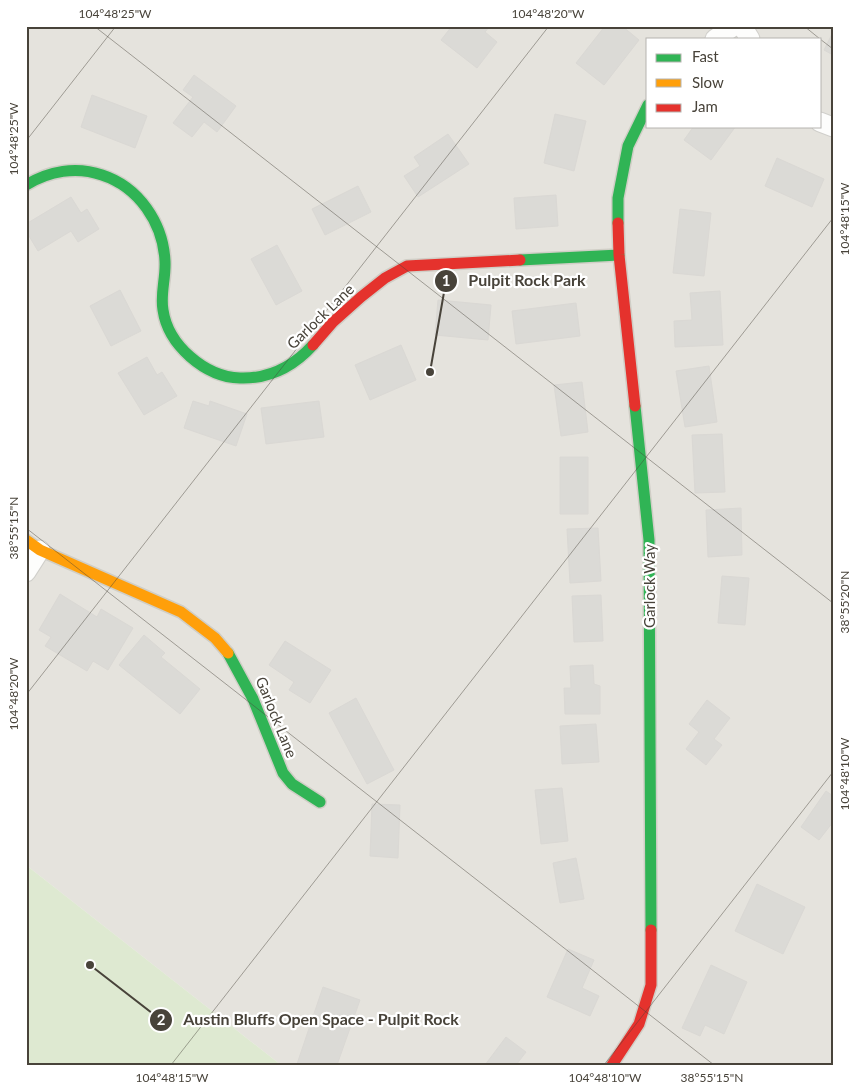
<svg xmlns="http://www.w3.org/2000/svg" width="859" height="1091" viewBox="0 0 859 1091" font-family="Lato,sans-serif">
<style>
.residential{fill:#e5e3dd;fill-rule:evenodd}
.green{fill:#dee9d1}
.building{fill:#dbdad6;stroke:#dad8d4}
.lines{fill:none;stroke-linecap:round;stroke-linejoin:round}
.street-casing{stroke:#d0cfcb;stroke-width:21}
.fast-casing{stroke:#d0cec6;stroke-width:14}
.slow-casing{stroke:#d0cec6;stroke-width:14}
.jam-casing{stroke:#d0cec6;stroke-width:14}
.street{stroke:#fdfdfc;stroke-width:19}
.fast{stroke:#30b455;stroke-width:11}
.slow{stroke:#ff9f0a;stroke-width:11}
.jam{stroke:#e5322d;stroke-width:11}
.ticks{fill:none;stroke:#48433a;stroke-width:1;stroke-opacity:0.45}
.labels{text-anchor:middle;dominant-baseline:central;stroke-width:4.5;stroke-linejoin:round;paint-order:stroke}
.street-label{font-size:15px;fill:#48433a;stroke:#fff}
.leader{fill:none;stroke:#48433a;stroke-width:2}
.callout-dot{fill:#48433a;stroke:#fff;stroke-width:2}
.mark-label{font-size:15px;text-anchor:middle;font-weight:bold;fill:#fff}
.callout-label{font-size:16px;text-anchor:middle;font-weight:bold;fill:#48433a;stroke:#fff;stroke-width:4.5;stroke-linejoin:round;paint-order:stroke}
.neatline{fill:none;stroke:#48433a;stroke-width:2}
.ticks-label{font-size:12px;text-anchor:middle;fill:#48433a}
</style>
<rect width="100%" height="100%" fill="#f2f1ee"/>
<path class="residential" d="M26 26H833V1065H281L26 865ZM648 39H820V126H648Z"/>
<path class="green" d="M26 865 281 1065H26Z"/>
<path class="building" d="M452 26H490L485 32 497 42 477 68 441 40Z
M605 26H622L639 40 604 85 576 63Z
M833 32V55L824 50Z
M194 75 236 106 217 132 204 122 192 137 173 123 193 97 183 90Z
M92 95 147 116 135 148 81 127Z
M555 114 586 121 574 171 544 163Z
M694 126H736L711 160 684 140Z
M448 134 469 164 418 197 404 176 420 166 414 157Z
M777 158 824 179 812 207 765 186Z
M358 186 371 212 325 235 312 209Z
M556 195 558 226 516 229 514 198Z
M71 197 81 213 87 209 99 229 78 242 71 231 38 251 26 231V224Z
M680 209 711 213 704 276 673 273Z
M277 245 302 291 276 305 251 259Z
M120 290 141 331 111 346 90 306Z
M720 291 723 345 675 347 674 321 692 320 690 293Z
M438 300 491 305 488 340 435 335Z
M576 303 580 336 516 344 512 311Z
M401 345 416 380 370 400 355 365Z
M147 357 157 375 162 372 177 396 144 415 118 373Z
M709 366 717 422 685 427 676 371Z
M582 382 588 432 561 436 554 385Z
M193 401 209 406 210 401 247 414 236 446 184 428Z
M319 401 324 437 266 444 261 408Z
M722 434 725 492 695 493 692 435Z
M560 457H588V514H560Z
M741 508 742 555 708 557 706 510Z
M598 528 601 581 570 583 567 529Z
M722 576 749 578 745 625 718 623Z
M60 594 97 617 101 609 133 628 108 670 93 661 87 671 45 646 51 637 39 630Z
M601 595 603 641 574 642 572 596Z
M144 635 165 653 161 657 200 689 180 714 119 665Z
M285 641 331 670 310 703 289 690 294 682 269 665Z
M593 665 594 684 600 686V714H565L564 688H571L570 666Z
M356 698 394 770 367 784 329 713Z
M707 700 730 718 714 739 722 745 706 765 686 749 699 732 689 724Z
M596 724 599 762 562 764 560 726Z
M562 788 568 841 541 844 535 790Z
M826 791 833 796V822L819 840 801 827Z
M372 804 400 805 398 858 370 856Z
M576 858 584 899 560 903 553 863Z
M757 884 805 907 783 954 735 931Z
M568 949 594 960 582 988 599 996 590 1016 547 997Z
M711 965 747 982 724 1034 705 1025 700 1036 682 1028Z
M323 987 360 1000 337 1065H300L297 1064Z
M506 1037 526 1052 516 1065H485Z"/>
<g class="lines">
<g class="street-casing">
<path id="street" d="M742 26 750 39
M715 39 734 26
M820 122 833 127
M26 572 40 550"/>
</g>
<g class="fast-casing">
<path id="fast" d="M26 185C49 171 76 166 102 175 139 187 163 223 165 261 166 278 160 294 163 310 168 345 205 377 240 378 269 379 293 367 313 345
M618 223V198L628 146 648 105
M520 260 619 255
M635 406 649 540 651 930
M228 653 253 699 283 773 292 784 320 802"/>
</g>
<g class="slow-casing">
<path id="slow" d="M26 540 40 550 181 612 215 638 228 653"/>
</g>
<g class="jam-casing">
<path id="jam" d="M618 223 619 255 635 406
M313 345 333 322 361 297 385 278 407 266 520 260
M612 1065 639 1024 651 985V930"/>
</g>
<use href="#street" class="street"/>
<use href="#fast" class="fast"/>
<use href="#slow" class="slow"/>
<use href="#jam" class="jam"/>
</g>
<path class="ticks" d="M94 26 833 603M804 26 820 39M820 39 833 49M26 141 116 26M26 528 714 1065M26 695 549 26M171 1065 833 218M604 1065 833 772"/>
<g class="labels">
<g class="street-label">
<text transform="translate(320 316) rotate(-44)">Garlock Lane</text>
<text transform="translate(649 586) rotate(-90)">Garlock Way</text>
<text transform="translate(277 717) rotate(68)">Garlock Lane</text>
</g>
</g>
<path class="leader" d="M430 372L446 281M90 965L161 1020"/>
<g class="callout-dot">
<circle cx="430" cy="372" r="5"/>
<circle cx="90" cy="965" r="5"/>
<circle cx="446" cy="281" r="12"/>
<circle cx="161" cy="1020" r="12"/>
</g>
<g class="mark-label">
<text x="446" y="286">1</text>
<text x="161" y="1025">2</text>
</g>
<g class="callout-label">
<text x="527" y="286">Pulpit Rock Park</text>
<text x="321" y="1025">Austin Bluffs Open Space - Pulpit Rock</text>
</g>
<rect width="859" height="1091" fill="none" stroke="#ffffff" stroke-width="55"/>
<rect x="646" y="38" width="175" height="90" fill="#ffffff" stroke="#b6b4b0"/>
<rect x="656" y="54" width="25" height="8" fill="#30b455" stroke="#b6b4b0"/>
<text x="692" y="62" font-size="15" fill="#48433a">Fast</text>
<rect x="656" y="79" width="25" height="8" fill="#ff9f0a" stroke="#b6b4b0"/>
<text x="692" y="88" font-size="15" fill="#48433a">Slow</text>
<rect x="656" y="104" width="25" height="8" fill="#e5322d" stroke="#b6b4b0"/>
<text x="692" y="112" font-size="15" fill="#48433a">Jam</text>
<rect x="28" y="28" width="804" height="1036" class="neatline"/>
<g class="ticks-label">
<text x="115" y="18">104°48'25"W</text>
<text x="548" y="18">104°48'20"W</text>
<text transform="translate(14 139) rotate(-90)" y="4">104°48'25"W</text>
<text transform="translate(845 219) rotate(-90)" y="4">104°48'15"W</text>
<text transform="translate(14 528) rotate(-90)" y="4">38°55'15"N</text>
<text transform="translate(845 602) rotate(-90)" y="4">38°55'20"N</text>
<text transform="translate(14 694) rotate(-90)" y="4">104°48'20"W</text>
<text transform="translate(845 774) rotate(-90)" y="4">104°48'10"W</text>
<text x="172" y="1082">104°48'15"W</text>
<text x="605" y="1082">104°48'10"W</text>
<text x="712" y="1082">38°55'15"N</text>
</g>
</svg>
